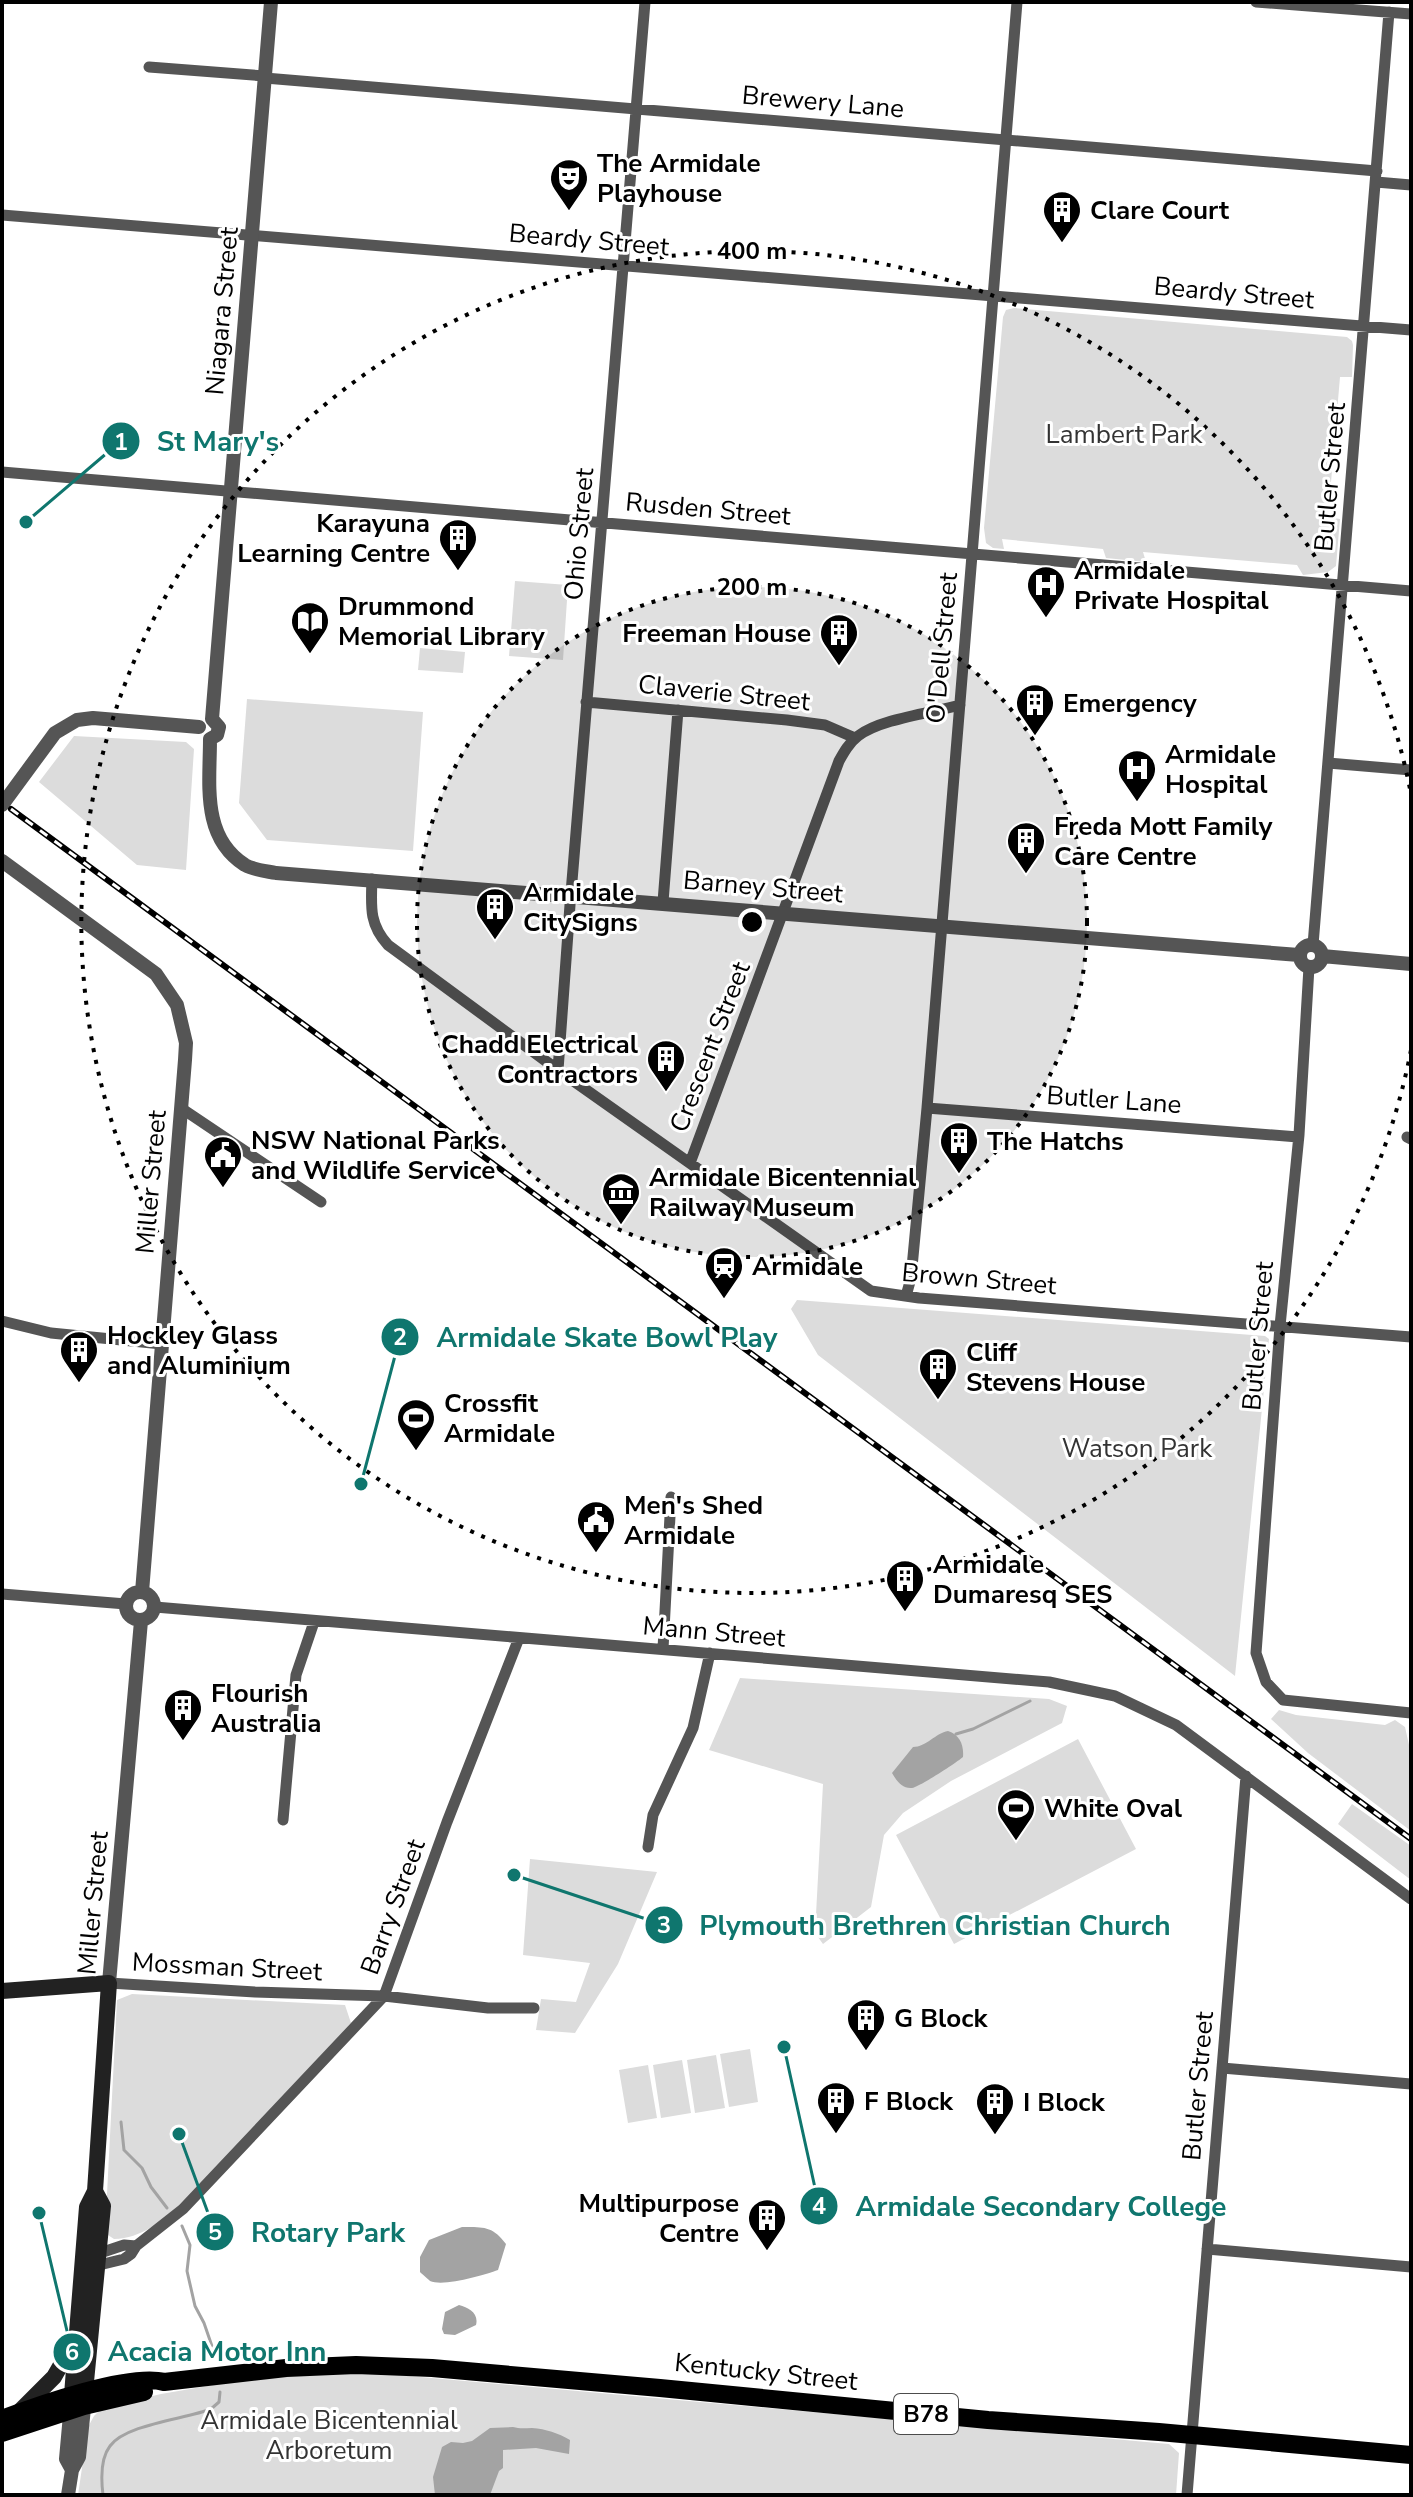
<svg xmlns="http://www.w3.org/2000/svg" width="1413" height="2497" viewBox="0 0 1413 2497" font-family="'Nunito Sans',sans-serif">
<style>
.green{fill:#dcdcdc}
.water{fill:#a3a3a3}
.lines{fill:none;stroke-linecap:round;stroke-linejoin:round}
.stream{stroke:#a3a3a3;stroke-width:3}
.minor{stroke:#555;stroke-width:11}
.tertiary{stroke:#555;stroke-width:14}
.secondary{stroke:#222;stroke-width:16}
.primary{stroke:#000;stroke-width:18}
.rail-casing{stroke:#000;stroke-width:6}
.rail{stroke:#fff;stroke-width:3;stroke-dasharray:9;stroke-linecap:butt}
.ring{fill:none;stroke:#000;stroke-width:4;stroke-dasharray:4 8}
.labels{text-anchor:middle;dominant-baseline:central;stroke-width:6;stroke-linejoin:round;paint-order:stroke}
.shield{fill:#fff;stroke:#4c4c4c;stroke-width:2}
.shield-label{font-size:24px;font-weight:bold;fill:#000}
.street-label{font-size:26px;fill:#000;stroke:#fff}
.poi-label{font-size:26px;font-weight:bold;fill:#000;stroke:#fff;text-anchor:start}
.park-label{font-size:26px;fill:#333;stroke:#fff}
.centre{fill:#000;stroke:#fff;stroke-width:4}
.ring-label{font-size:24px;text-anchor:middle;font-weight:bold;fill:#000;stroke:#fff;stroke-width:6;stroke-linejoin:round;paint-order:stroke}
.leader{fill:none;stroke:#0f766e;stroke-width:3}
.callout-dot{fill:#0f766e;stroke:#fff;stroke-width:3}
.mark-label{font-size:24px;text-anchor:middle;font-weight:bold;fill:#fff}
.callout-label{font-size:28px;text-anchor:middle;font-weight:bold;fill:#0f766e;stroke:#fff;stroke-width:6;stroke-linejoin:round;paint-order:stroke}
</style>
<rect width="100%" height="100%" fill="#fff"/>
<path class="green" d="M1014 308 1347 337 1352 341 1353 345 1352 377H1340L1328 517 1340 519 1336 566 1328 572 1303 575 1297 565 1143 552 1146 562 1106 558 1103 549 1002 539 1004 549 993 548 986 543 984 528 1003 317 1006 310Z
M515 581 568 585 563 660 509 656Z
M420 648 465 652 463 673 418 670Z
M247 699 423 712 413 851 267 840 239 803Z
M74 736 186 742 194 749 186 870 137 865 39 782Z
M797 1300 1265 1336 1269 1339 1235 1676 818 1355 791 1309Z
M740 1678 1049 1699 1067 1706 1062 1723 951 1781 903 1813 884 1835 871 1907 823 1944 815 1933 823 1784 709 1750Z
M1279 1710 1296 1715 1385 1725 1395 1720 1405 1727 1411 1754V1831L1308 1753 1271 1719Z
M1078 1739 1136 1849 954 1944 896 1835Z
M1352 1804 1411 1846V1880L1338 1824Z
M530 1859 657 1872 618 1964 575 2033 536 2030 541 1999 576 2002 590 1963 523 1955Z
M132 1994 345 2005 351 2023 181 2205C160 2222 142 2238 114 2239L105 2233 117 2000Z
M750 2049 758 2102 729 2107 720 2054Z
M716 2055 725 2108 695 2113 687 2060Z
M682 2060 691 2113 661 2118 653 2065Z
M648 2065 657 2118 628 2123 619 2070Z
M365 2372 1169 2444 1179 2453 1176 2495H78L88 2427 94 2416 102 2408 161 2394 254 2378Z"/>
<path class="water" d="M948 1731C960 1735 964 1745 963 1757 956 1763 919 1787 912 1788 902 1789 896 1780 892 1773L913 1747C926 1747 936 1733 948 1731Z
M462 2227C483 2227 493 2226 506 2244L498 2270C484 2275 444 2287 430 2281 429 2280 421 2273 420 2272V2257L429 2240Z
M459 2305C469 2308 479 2313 476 2325L455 2335 444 2334 442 2329 445 2312Z
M513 2427C520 2429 525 2428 532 2428 546 2429 558 2433 570 2440L569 2454 536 2448 503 2450V2468L499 2471 490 2495H435L433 2477 442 2447 451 2442 463 2443 472 2441 490 2428Z"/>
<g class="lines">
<path class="stream" d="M956 1734 973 1729 1030 1701
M121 2122 124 2150 142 2168 151 2187 167 2208
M182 2226 190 2245 187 2271 195 2306 204 2323 214 2352
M103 2495C101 2479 100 2459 110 2446 126 2424 186 2419 211 2409L219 2402 220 2392"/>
<path class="minor" d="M1256 2 1411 14
M149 67 265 76
M265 78 1377 171
M1376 182 1411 185
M2 215 1411 330
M2 472 1411 591
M586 702 787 720 825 725 855 738
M1328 763 1411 770
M372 879C371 907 369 924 388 945L558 1070 871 1291 919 1298 1411 1337
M663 902 678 710
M1313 945 1389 12
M1309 967 1299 1135 1280 1326 1256 1653 1266 1682 1283 1700 1411 1713
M558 1070 570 905 645 2
M181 1108 321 1202
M927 1108 1298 1137
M1407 1137 1411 1139
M690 1163 839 761C844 752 849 743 858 736 880 719 931 713 960 705
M906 1296 911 1278 927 1108 1017 2
M2 1321 51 1333 162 1344
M2 1594 126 1604
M155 1607 1049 1682 1115 1696 1176 1725 1411 1899
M663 1649 671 1497
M283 1820 296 1675 314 1622
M648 1847 653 1815 693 1728 710 1653
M109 1983 255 1992 384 1996 488 2008H534
M1222 2068 1411 2084
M1207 2249 1411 2267
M94 2255 124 2245 136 2246
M91 2267 124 2259 131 2254 136 2246 183 2209 384 1996 447 1822 519 1638
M1187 2495 1246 1776"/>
<path class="tertiary" d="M212 719 219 727 217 735 210 739C210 784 201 837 245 865 254 870 266 871 276 873L1299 955
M212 719 271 2
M2 805 55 733 77 720 93 718 199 727
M2 861 156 974 177 1005 186 1043 185 1060 142 1592
M1300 956a11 11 0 1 1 22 0a11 11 0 1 1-22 0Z
M1322 956 1411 964
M126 1606a14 14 0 1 1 28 0a14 14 0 1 1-28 0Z
M109 1983 141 1621
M71 2404 66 2459 72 2470
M68 2495 72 2470 79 2457 85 2398"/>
<path class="secondary" d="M2 1991 109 1983 95 2191 87 2207 72 2395
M85 2392 103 2206 95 2191
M19 2412 54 2377 74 2342"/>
<path class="primary" d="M2 2419C38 2405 130 2373 164 2382L286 2368 356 2365 432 2368 660 2388 988 2420 1159 2432 1411 2455
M2 2433 84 2406 144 2392"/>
<g class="rail-casing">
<path id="rail" d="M11 809 1411 1839"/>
</g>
<use href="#rail" class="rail"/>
</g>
<circle cx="752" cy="922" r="335" fill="#000" fill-opacity=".12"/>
<g class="ring">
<circle cx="752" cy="922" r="335"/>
<path d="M1411 1050A671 671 0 1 1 1411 794"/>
</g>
<defs>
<g id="theatre-pin" transform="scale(2)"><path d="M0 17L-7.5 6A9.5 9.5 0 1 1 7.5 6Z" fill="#000" stroke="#fff"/><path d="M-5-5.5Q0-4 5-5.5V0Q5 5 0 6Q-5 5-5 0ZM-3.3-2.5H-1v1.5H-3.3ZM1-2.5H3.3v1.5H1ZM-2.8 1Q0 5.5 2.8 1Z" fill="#fff"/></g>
<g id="building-pin" transform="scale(2)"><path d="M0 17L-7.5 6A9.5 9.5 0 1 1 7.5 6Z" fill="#000" stroke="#fff"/><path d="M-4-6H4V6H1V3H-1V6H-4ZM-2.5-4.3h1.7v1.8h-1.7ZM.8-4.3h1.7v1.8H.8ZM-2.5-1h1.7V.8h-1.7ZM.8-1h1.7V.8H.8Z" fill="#fff"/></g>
<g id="hospital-pin" transform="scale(2)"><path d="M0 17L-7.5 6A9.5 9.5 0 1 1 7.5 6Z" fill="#000" stroke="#fff"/><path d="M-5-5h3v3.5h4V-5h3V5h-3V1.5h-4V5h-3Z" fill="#fff"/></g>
<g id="library-pin" transform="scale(2)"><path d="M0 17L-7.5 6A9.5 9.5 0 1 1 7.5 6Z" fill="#000" stroke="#fff"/><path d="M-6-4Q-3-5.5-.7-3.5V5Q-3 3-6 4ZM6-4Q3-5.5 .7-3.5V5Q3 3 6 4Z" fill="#fff"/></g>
<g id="civic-pin" transform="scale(2)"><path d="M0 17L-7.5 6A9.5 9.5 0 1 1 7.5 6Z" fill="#000" stroke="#fff"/><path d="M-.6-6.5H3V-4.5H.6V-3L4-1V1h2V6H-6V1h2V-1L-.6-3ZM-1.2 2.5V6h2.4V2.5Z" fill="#fff"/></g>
<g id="museum-pin" transform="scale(2)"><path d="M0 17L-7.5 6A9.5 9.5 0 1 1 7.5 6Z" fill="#000" stroke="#fff"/><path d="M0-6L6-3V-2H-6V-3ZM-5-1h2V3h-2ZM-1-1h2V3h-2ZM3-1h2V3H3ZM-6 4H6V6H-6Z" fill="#fff"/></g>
<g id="station-pin" transform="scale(2)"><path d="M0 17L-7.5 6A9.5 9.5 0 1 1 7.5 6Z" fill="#000" stroke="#fff"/><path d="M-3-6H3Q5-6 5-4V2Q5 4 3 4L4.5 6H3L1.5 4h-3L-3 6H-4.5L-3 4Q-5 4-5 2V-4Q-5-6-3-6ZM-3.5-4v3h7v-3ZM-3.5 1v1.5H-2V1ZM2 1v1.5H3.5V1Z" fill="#fff"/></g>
<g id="stadium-pin" transform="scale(2)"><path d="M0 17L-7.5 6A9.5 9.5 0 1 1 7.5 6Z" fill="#000" stroke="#fff"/><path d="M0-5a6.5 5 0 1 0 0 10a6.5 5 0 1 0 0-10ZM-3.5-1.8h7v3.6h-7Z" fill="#fff"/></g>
</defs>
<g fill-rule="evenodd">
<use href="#theatre-pin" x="569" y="178"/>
<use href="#building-pin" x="1062" y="210"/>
<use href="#building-pin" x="458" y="538"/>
<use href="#hospital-pin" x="1046" y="585"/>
<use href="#library-pin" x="310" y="621"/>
<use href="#building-pin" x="839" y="633"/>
<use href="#building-pin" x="1035" y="703"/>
<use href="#hospital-pin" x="1137" y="769"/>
<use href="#building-pin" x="1026" y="841"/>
<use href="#building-pin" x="495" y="907"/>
<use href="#building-pin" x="666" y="1059"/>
<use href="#building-pin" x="959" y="1141"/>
<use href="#civic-pin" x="223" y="1155"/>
<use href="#museum-pin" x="621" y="1192"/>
<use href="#station-pin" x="724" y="1266"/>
<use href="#building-pin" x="79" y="1350"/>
<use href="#building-pin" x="938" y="1367"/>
<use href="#stadium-pin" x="416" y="1418"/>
<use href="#civic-pin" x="596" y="1520"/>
<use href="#building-pin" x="905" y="1579"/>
<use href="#building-pin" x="183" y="1708"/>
<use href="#stadium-pin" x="1016" y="1808"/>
<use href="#building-pin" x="866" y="2018"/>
<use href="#building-pin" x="836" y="2101"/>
<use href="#building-pin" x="995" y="2102"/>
<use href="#building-pin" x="767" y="2218"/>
</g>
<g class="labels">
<rect class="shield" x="894" y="2394" width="64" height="40" rx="6"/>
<g class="shield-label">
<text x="926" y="2414">B78</text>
</g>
<g class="street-label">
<text transform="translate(823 102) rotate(5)">Brewery Lane</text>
<text transform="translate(589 240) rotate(5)">Beardy Street</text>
<text transform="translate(1234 293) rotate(5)">Beardy Street</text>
<text transform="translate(222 311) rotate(-85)">Niagara Street</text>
<text transform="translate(1330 477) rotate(-85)">Butler Street</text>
<text transform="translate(708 509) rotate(5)">Rusden Street</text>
<text transform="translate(579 534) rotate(-85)">Ohio Street</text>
<text transform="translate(942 648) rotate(-85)">O'Dell Street</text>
<text transform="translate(724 693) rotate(6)">Claverie Street</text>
<text transform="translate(763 887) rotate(5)">Barney Street</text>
<text transform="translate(710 1047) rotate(-69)">Crescent Street</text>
<text transform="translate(1114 1100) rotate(4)">Butler Lane</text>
<text transform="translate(151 1182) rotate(-85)">Miller Street</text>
<text transform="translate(979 1279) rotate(5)">Brown Street</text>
<text transform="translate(1258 1336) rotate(-85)">Butler Street</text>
<text transform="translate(714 1632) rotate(5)">Mann Street</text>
<text transform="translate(93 1903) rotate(-85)">Miller Street</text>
<text transform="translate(393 1907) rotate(-70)">Barry Street</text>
<text transform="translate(227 1967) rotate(3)">Mossman Street</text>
<text transform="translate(1198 2086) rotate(-85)">Butler Street</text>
<text transform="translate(766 2372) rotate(6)">Kentucky Street</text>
</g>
<g class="poi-label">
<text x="597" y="163">The Armidale<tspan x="597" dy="30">Playhouse</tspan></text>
<text x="1090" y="210">Clare Court</text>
<text x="430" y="523" text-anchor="end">Karayuna<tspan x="430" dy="30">Learning Centre</tspan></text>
<text x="1074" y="570">Armidale<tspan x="1074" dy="30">Private Hospital</tspan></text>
<text x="338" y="606">Drummond<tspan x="338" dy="30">Memorial Library</tspan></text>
<text x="811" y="633" text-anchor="end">Freeman House</text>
<text x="1063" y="703">Emergency</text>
<text x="1165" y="754">Armidale<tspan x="1165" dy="30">Hospital</tspan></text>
<text x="1054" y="826">Freda Mott Family<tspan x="1054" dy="30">Care Centre</tspan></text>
<text x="523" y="892">Armidale<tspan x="523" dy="30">CitySigns</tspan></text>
<text x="638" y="1044" text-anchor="end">Chadd Electrical<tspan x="638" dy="30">Contractors</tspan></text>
<text x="251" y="1140">NSW National Parks<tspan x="251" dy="30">and Wildlife Service</tspan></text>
<text x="987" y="1141">The Hatchs</text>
<text x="649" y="1177">Armidale Bicentennial<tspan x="649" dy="30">Railway Museum</tspan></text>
<text x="752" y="1266">Armidale</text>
<text x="107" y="1335">Hockley Glass<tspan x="107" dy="30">and Aluminium</tspan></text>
<text x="966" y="1352">Cliff<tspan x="966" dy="30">Stevens House</tspan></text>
<text x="444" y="1403">Crossfit<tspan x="444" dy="30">Armidale</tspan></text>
<text x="624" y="1505">Men's Shed<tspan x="624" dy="30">Armidale</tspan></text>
<text x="933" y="1564">Armidale<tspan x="933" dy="30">Dumaresq SES</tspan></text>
<text x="211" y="1693">Flourish<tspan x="211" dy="30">Australia</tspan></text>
<text x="1044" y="1808">White Oval</text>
<text x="894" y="2018">G Block</text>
<text x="864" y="2101">F Block</text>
<text x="1023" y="2102">I Block</text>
<text x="739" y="2203" text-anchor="end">Multipurpose<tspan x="739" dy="30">Centre</tspan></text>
</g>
<g class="park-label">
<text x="1124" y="434">Lambert Park</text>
<text x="1137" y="1448">Watson Park</text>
<text x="329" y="2420">Armidale Bicentennial<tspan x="329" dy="30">Arboretum</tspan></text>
</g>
</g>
<circle cx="752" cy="922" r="12" class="centre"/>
<g class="ring-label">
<text x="752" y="259">400 m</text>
<text x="752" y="595">200 m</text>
</g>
<path class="leader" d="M26 522L121 441M361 1484L400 1337M514 1875L664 1925M784 2047L819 2206M179 2134L215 2232M39 2213L72 2352"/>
<g class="callout-dot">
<circle cx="26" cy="522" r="8"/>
<circle cx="361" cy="1484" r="8"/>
<circle cx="514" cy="1875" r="8"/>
<circle cx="784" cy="2047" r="8"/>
<circle cx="179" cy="2134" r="8"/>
<circle cx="39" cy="2213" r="8"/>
<circle cx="121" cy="441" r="20"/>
<circle cx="400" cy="1337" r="20"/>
<circle cx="664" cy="1925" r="20"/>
<circle cx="819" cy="2206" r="20"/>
<circle cx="215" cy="2232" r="20"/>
<circle cx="72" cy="2352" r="20"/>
</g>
<g class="mark-label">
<text x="121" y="450">1</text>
<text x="400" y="1345">2</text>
<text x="664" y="1933">3</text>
<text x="819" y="2214">4</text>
<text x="215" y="2240">5</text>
<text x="72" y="2360">6</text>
</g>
<g class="callout-label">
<text x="218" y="451">St Mary's</text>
<text x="607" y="1347">Armidale Skate Bowl Play</text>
<text x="935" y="1935">Plymouth Brethren Christian Church</text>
<text x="1041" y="2216">Armidale Secondary College</text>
<text x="328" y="2242">Rotary Park</text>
<text x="217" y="2361">Acacia Motor Inn</text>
</g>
<rect width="1413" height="2497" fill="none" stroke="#000000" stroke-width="8"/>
</svg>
